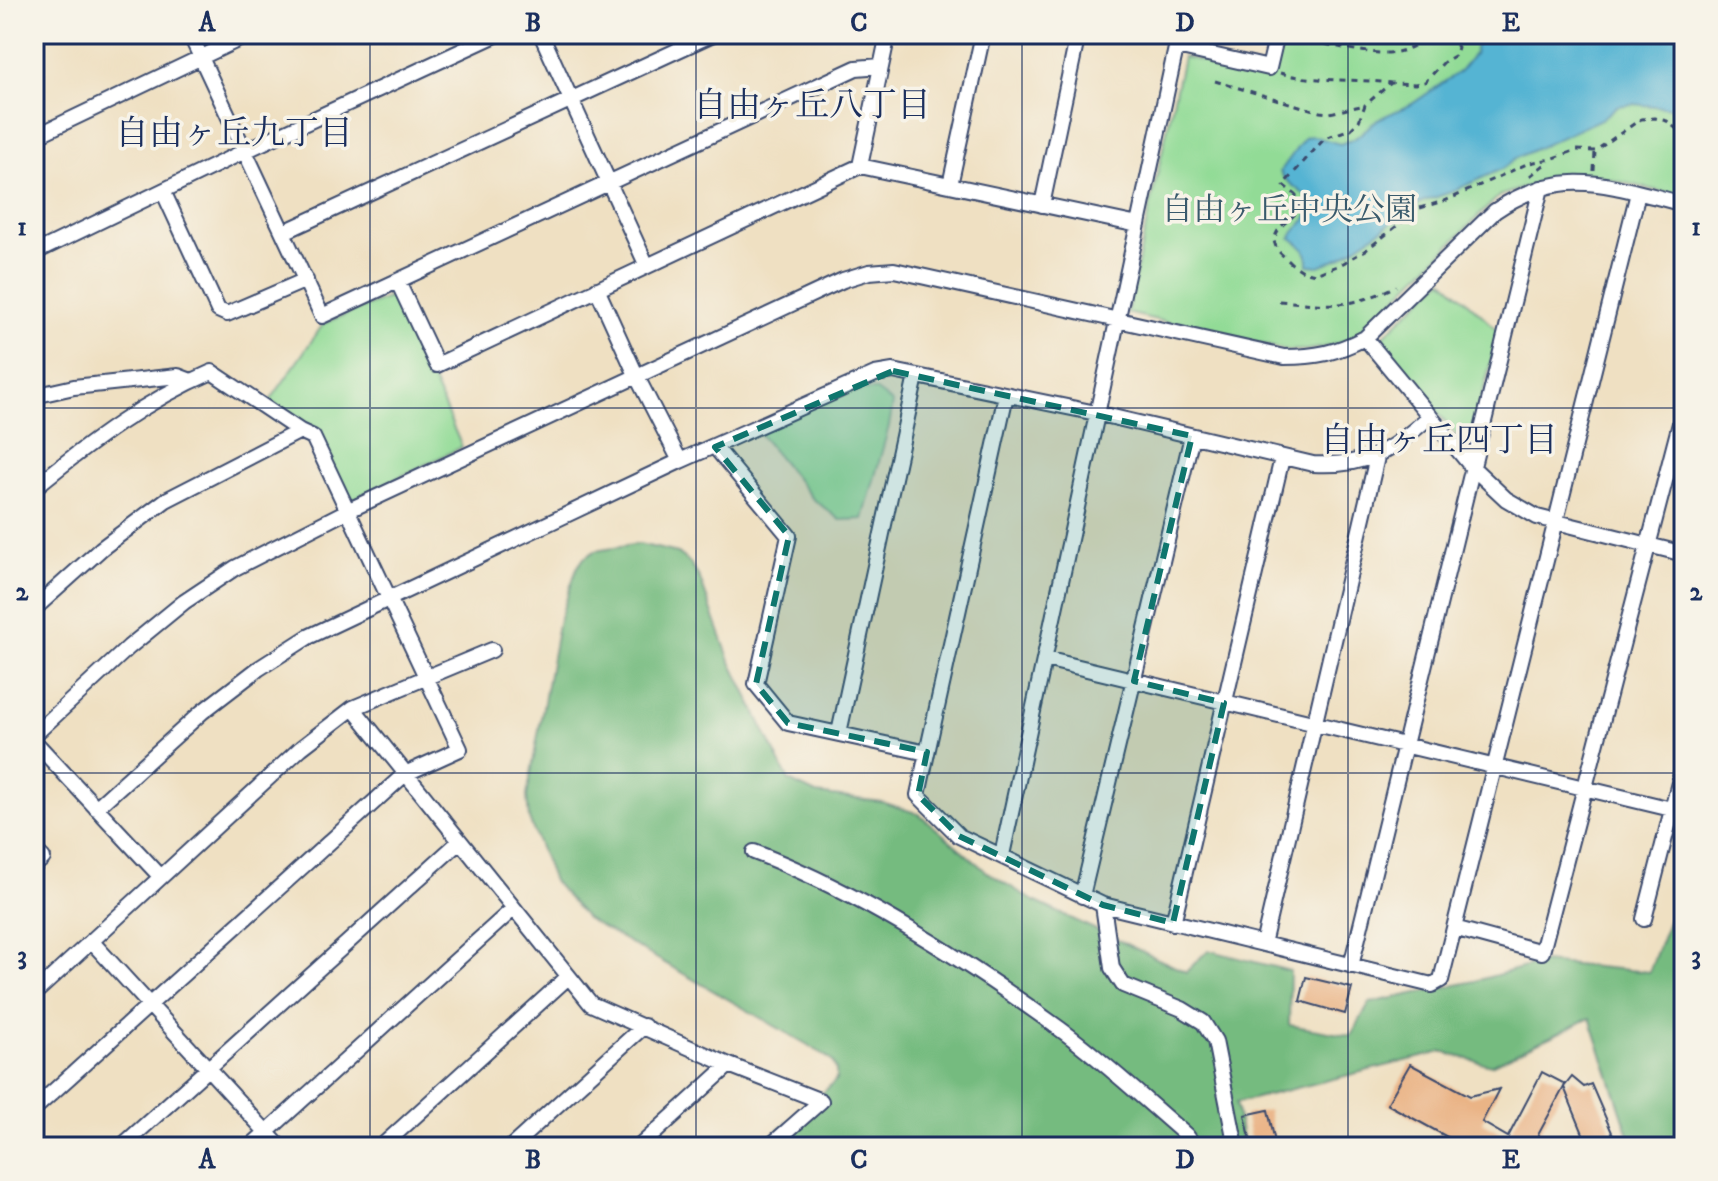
<svg xmlns="http://www.w3.org/2000/svg" width="1718" height="1181" viewBox="0 0 1718 1181" font-family="'IM FELL DW Pica','Noto Serif JP',serif">
<style>
.green{fill:#92db96;stroke:#56857a;stroke-width:2}
.forest{fill:#75bb7f;stroke:#48756e;stroke-width:2}
.water{fill:#55b4d3;stroke:#387298;stroke-width:2}
.building{fill:#eab486}
.lines{fill:none;stroke-linecap:round;stroke-linejoin:round}
.minor-casing{stroke:#3b4a6d;stroke-width:18}
.path{stroke:#3b4a6d;stroke-width:3;stroke-dasharray:6 6;stroke-linecap:butt}
.minor{stroke:#fff;stroke-width:14}
.marked{fill:#0f766e;fill-opacity:0.2;stroke:#0f766e;stroke-width:6;stroke-dasharray:16 10;stroke-linejoin:round}
.grid{fill:none;stroke:#1b2f5e;stroke-width:2;stroke-opacity:0.55}
.labels{text-anchor:middle;dominant-baseline:central;stroke-width:7;stroke-linejoin:round;paint-order:stroke}
.park-label{font-size:32px;fill:#395a6c;stroke:#f7f3e8}
.neighbourhood-label{font-size:34px;fill:#1b2f5e;stroke:#f7f3e8}
.neatline{fill:none;stroke:#1b2f5e;stroke-width:3}
.grid-label{font-size:26px;text-anchor:middle;font-weight:bold;fill:#1b2f5e}
</style>
<rect width="100%" height="100%" fill="#f7f3e8"/>
<filter id="ink" filterUnits="userSpaceOnUse"><feTurbulence type="fractalNoise" baseFrequency=".0125" numOctaves="2"/><feDisplacementMap in="SourceGraphic" scale="16" xChannelSelector="R" yChannelSelector="G"/><feConvolveMatrix kernelMatrix="1 2 1 2 8 2 1 2 1" color-interpolation-filters="sRGB"/></filter>
<filter id="wash" filterUnits="userSpaceOnUse"><feTurbulence type="fractalNoise" baseFrequency=".006" numOctaves="4" result="noise"/><feDisplacementMap in="SourceGraphic" scale="32" xChannelSelector="R" yChannelSelector="G"/><feGaussianBlur stdDeviation="1.8" result="paint"/><feColorMatrix in="noise" values="0 0 0 0 0 0 0 0 0 0 0 0 0 0 0 0 0 1.4 0 .05"/><feComposite in="paint" operator="in"/></filter>
<g filter="url(#wash)">
<rect width="100%" height="100%" fill="#efe0c2"/>
<path class="green" d="M1281 34H1684V197L1600 177 1563 175 1499 196 1357 336C1333 346 1313 352 1286 350L1127 313 1183 57 1271 76Z
M1443 279 1499 331 1470 443 1465 445 1380 345 1381 338Z
M395 295 462 447 348 502 317 433 270 401 324 323Z
M849 390H875L893 403 889 426 863 519 840 520 812 498 759 433Z"/>
<path class="forest" d="M639 544 678 553 690 563 700 579 729 658 789 781 816 794 882 802 919 814 987 872 1034 901 1186 972 1208 950 1290 971 1289 1025 1351 1036 1370 1003 1475 981 1543 962 1649 972 1677 899 1684 894V1147H1633L1590 1018 1491 1065 1442 1052 1236 1103 1243 1147H756L804 1111 836 1080C839 1058 823 1056 808 1045L586 918 553 881 529 819 527 796 558 624 577 568 584 558 595 551Z"/>
<path class="water" d="M1473 34H1684V109L1633 104 1617 106 1601 119 1518 157 1502 169 1451 192 1422 202 1341 257 1319 266 1308 265C1309 253 1301 244 1291 238 1295 223 1309 228 1311 202 1303 190 1287 185 1280 172L1305 137 1313 136 1340 144 1354 139 1378 119 1412 104 1460 71 1474 54 1476 45Z"/>
<g id="blocks">
<path class="building" d="M1306 977 1352 988 1345 1014 1300 1001Z
M1410 1064 1470 1096 1499 1089 1482 1122 1508 1137 1542 1072 1565 1084 1564 1087 1572 1077 1584 1087 1591 1084 1617 1144 1610 1147H1559L1584 1136 1564 1087 1538 1135 1549 1147H1474L1462 1139 1460 1144 1387 1104Z
M1268 1110 1276 1147H1252L1245 1115Z"/>
</g>
</g>
<g filter="url(#ink)">
<use href="#blocks" fill-opacity="0" stroke="#3b4a6d" stroke-width="2"/>
<g class="lines">
<g class="minor-casing">
<path id="minor" d="M190 34 322 316 856 68 881 66
M541 34 647 266
M1177 47 1269 68 1277 34
M34 137 250 34
M860 166 888 34
M950 185 983 34
M163 191 218 310 227 314 306 280
M1042 205 1078 34
M284 232 713 34
M34 253 245 151 498 34
M398 282 437 365 860 166 1138 225
M597 289 637 377 680 461
M1365 338 1472 467 1506 499 1537 517 1684 554
M34 396 74 387 178 376 191 381
M715 447 789 536 756 684 788 723 927 753 918 795 959 836 1103 905 1432 985 1441 980 1638 193
M34 488C89 443 146 400 212 372L300 431
M34 609 102 548 166 500 300 431 313 437 460 749 405 774 34 1109
M1045 659 1684 812
M353 708 591 1004 729 1065 821 1101 769 1147
M839 733 916 376
M34 735 129 647 184 602 235 568 347 511 843 280 869 272 894 270 1284 357C1317 357 1335 353 1365 338L1495 211C1564 164 1610 186 1684 204
M34 741 160 876
M927 753 1006 395
M96 808 202 712 258 669 308 637 680 461 875 374 893 371 1096 413 1313 464C1367 467 1392 451 1430 416
M34 849 43 858 34 866
M754 852C860 892 968 962 1060 1029 1104 1061 1145 1100 1186 1135L1195 1147
M1002 855 1179 34
M1082 896 1192 436
M1103 905 1112 968 1123 985 1182 1009 1203 1022 1215 1041 1236 1147
M1644 919 1684 763
M1173 923 1282 458
M1454 928 1542 952 1684 408
M92 942 280 1147
M1263 944 1377 457
M1351 966 1541 188
M34 994 301 748 353 708 492 650
M121 1147 459 842
M250 1147 513 909
M381 1147 568 977
M511 1147 644 1026
M639 1147 729 1065"/>
</g>
<path class="path" d="M1323 34 1324 44C1344 48 1381 57 1401 51 1413 48 1424 39 1437 35
M1436 34 1452 39 1458 47 1456 55 1444 62 1425 82 1415 84 1391 83 1365 105 1359 121 1351 129 1325 138 1283 185 1296 195 1299 207C1292 223 1278 221 1274 241L1277 250 1292 264 1303 271 1315 274 1340 265 1366 250 1420 208 1447 200 1529 163 1551 159 1577 150 1595 151 1641 119 1655 118 1667 121 1684 135
M1280 73C1316 83 1354 78 1391 83
M1215 81 1320 112 1330 113 1365 105
M1594 171 1595 151
M1530 176 1549 161
M1279 301C1330 305 1348 310 1396 286"/>
<use href="#minor" class="minor"/>
</g>
</g>
<path class="marked" d="M893 371 1192 436 1134 681 1224 703 1173 923 1103 905 959 836 918 795 927 752 788 723 756 684 789 536 715 447Z"/>
<path class="grid" d="M370 34V1147M696 34V1147M1022 34V1147M1348 34V1147M34 408H1684M34 773H1684"/>
<g class="labels">
<g class="park-label">
<text x="1289" y="211">自由ヶ丘中央公園</text>
</g>
<g class="neighbourhood-label">
<text x="812" y="106">自由ヶ丘八丁目</text>
<text x="234" y="134">自由ヶ丘九丁目</text>
<text x="1439" y="441">自由ヶ丘四丁目</text>
</g>
</g>
<rect width="1718" height="1181" fill="none" stroke="#f7f3e8" stroke-width="88"/>
<rect x="44" y="44" width="1630" height="1093" class="neatline"/>
<g class="grid-label">
<text x="207" y="31">A</text>
<text x="533" y="31">B</text>
<text x="859" y="31">C</text>
<text x="1185" y="31">D</text>
<text x="1511" y="31">E</text>
<text x="22" y="235">1</text>
<text x="1696" y="235">1</text>
<text x="22" y="600">2</text>
<text x="1696" y="600">2</text>
<text x="22" y="964">3</text>
<text x="1696" y="964">3</text>
<text x="207" y="1168">A</text>
<text x="533" y="1168">B</text>
<text x="859" y="1168">C</text>
<text x="1185" y="1168">D</text>
<text x="1511" y="1168">E</text>
</g>
</svg>
